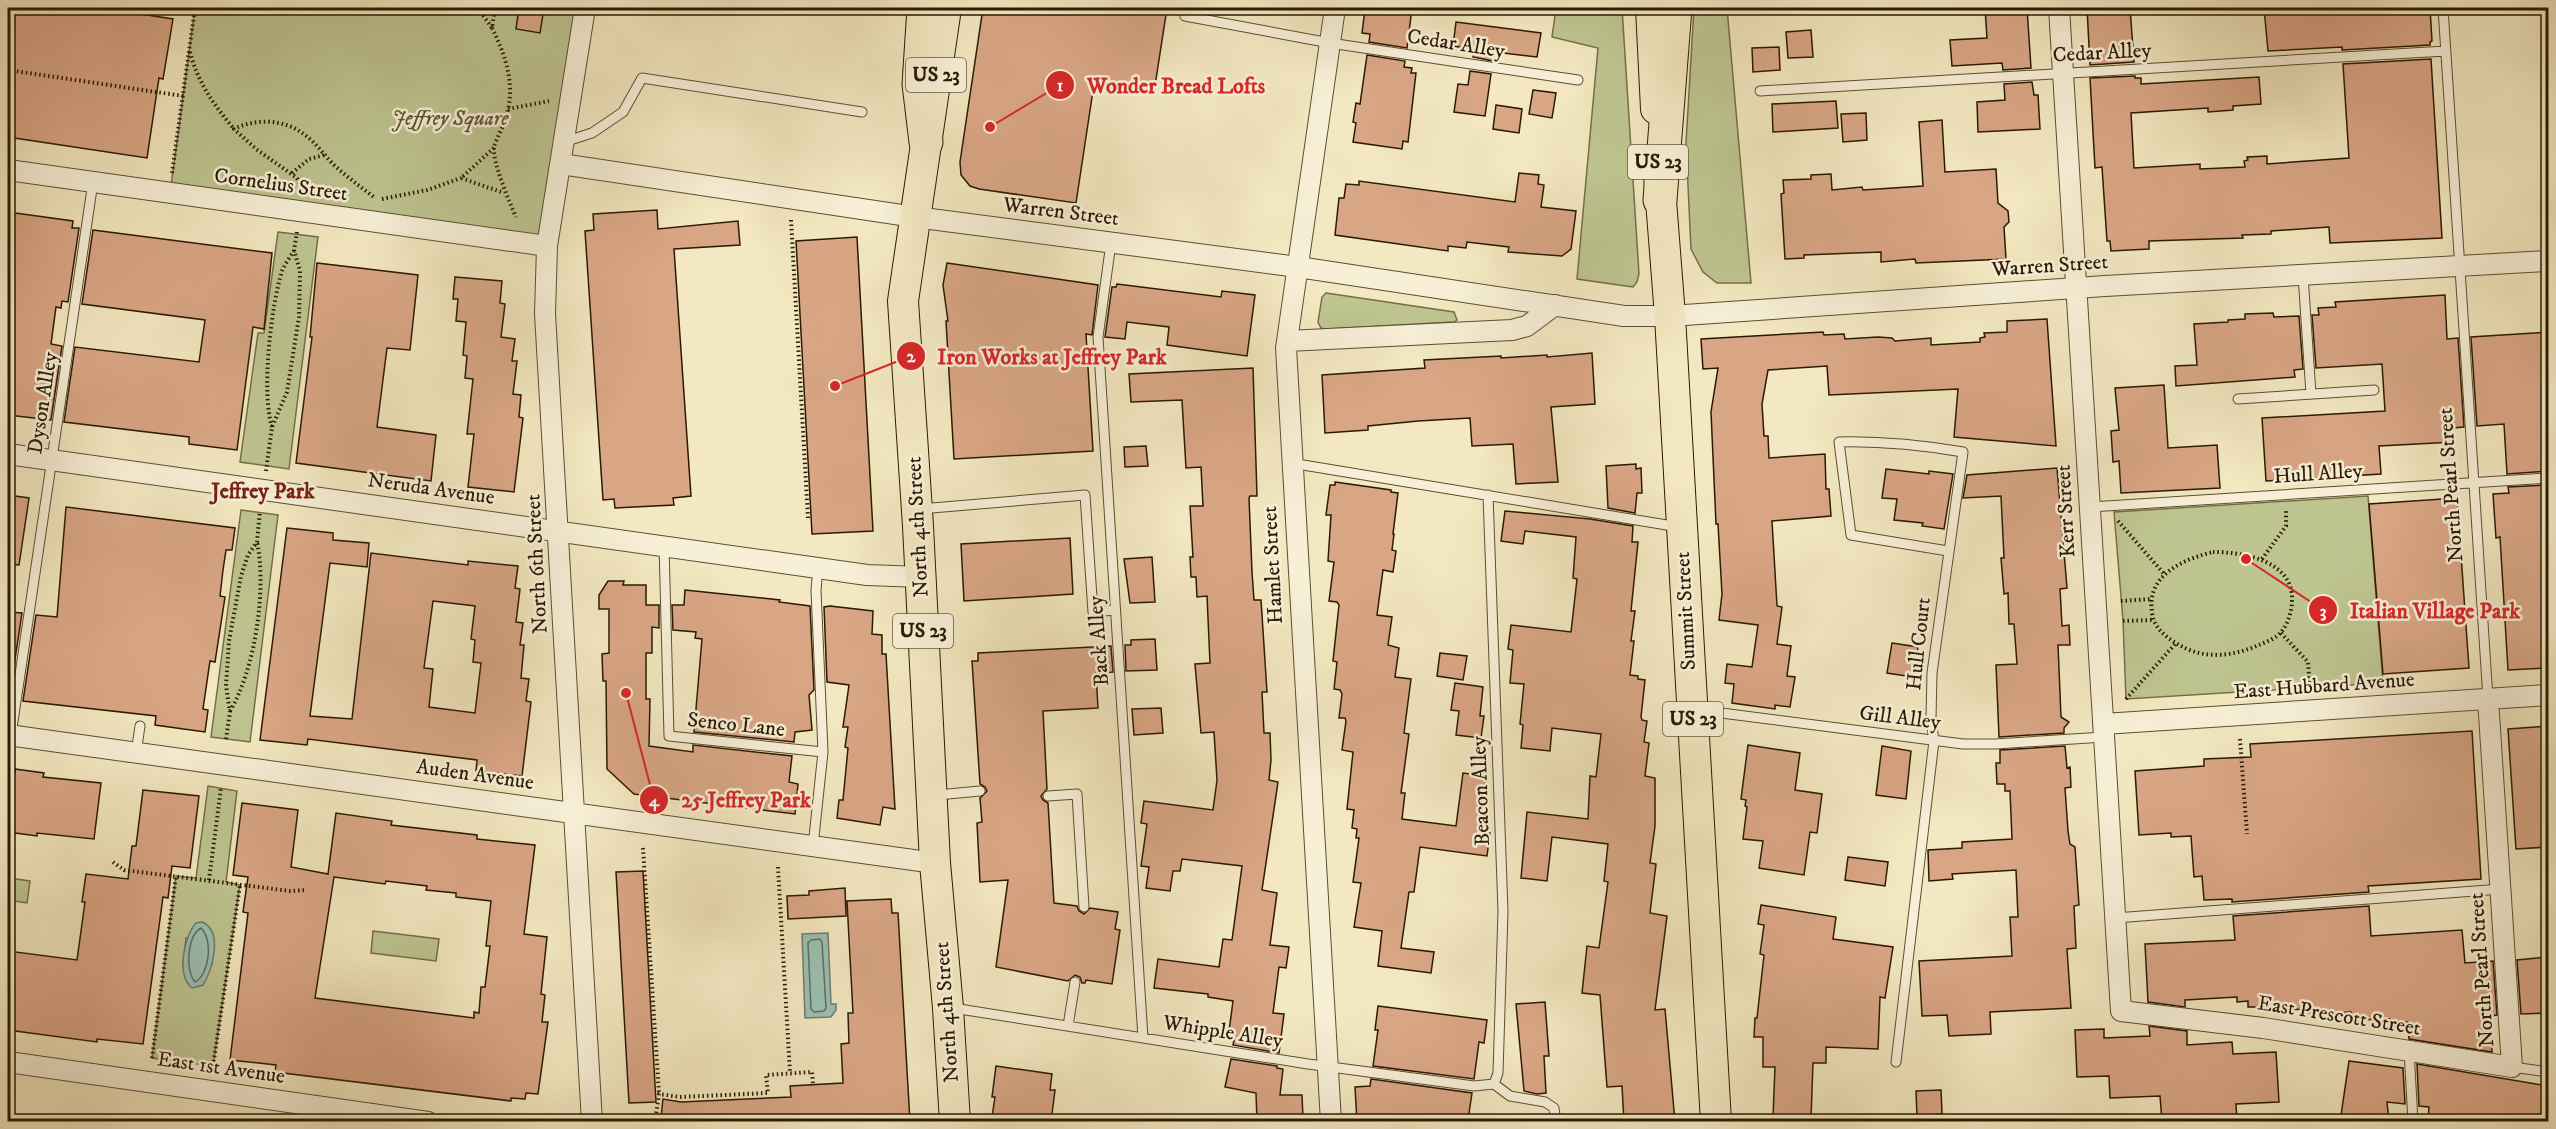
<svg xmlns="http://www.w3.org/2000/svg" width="2556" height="1129" viewBox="0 0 2556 1129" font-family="'IM FELL DW Pica',serif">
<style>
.green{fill:#bec591;stroke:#746f4a;stroke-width:1.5;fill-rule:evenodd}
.water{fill:#9bc0b3;stroke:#6e7d6d;stroke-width:1.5}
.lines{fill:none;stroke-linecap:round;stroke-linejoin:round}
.shore{stroke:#636c5b;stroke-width:1.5}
.building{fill:#d9a685;stroke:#2b1903;stroke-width:1.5;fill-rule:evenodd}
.service-casing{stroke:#5d4d32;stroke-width:11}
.minor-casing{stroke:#5d4d32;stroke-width:22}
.primary-casing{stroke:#2b1903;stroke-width:32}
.motorway-casing{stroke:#2b1903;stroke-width:35}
.path{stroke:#2b1903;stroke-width:4;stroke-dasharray:1.5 3;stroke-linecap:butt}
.service{stroke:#f7f0d7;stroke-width:9}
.minor{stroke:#f7f0d7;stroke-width:20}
.primary{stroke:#f3e8c1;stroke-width:30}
.motorway{stroke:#f3e8c1;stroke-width:33}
.labels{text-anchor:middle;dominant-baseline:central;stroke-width:5;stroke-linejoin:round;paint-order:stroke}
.shield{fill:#f7f0d7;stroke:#685a43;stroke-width:1.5}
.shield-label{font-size:20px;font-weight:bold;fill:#2b1903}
.street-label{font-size:21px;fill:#2b1903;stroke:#f7f0d7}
.park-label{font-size:21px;font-style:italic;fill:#5e5535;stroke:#f7f0d7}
.neighbourhood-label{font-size:22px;font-weight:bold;fill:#7a1f14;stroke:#f7f0d7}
.leader{fill:none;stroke:#d62828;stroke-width:2}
.callout-dot{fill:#d62828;stroke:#f7f0d7;stroke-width:2}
.mark-label{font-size:18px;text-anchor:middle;font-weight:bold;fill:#fff}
.callout-label{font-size:22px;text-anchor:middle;font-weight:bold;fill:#d62828;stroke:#f7f0d7;stroke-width:5;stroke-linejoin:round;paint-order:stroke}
</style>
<rect width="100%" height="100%" fill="#f3e8c1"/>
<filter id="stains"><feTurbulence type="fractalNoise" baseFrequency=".00333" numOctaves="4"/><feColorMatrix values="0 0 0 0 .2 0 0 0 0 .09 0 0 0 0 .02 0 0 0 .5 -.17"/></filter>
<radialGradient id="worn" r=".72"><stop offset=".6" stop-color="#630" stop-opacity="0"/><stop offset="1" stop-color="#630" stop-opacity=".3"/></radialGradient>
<path class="green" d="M195 8H585L547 246 170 193Z
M1556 8H1622L1639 274 1637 282 1633 287 1577 279 1598 48 1552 37Z
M1694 8H1727L1751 283H1717L1703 272 1691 249 1686 143Z
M278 232 318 237 289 469 240 462 258 333H264Z
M1326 293 1454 312 1457 320 1454 322 1325 329 1321 328 1318 322 1322 297Z
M2368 496 2383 683 2126 699 2123 621 2114 512Z
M241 510 278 515 250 742 211 737Z
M208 786 237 791 226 882 240 885 213 1066 152 1058 176 876 196 878ZM186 938 213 940 212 965 185 976 183 964Z
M8 878 30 881 27 903 8 900Z
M373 931 439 939 436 961 371 953Z"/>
<path class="water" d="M202 922C224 931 212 970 203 985L192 988C176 976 184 936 196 923Z
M828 933 831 1004H836V1010L831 1017 805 1018 802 934Z"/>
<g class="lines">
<path class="shore" d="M201 928C213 939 210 974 195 982 185 971 187 936 201 928Z
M811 940 820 939 822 942 826 1008 824 1011 814 1012 811 1009 808 943Z"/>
</g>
<path class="building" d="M16 8H102L173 19 163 79 159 78 147 158 8 137V63Z
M519 8H544L540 33 516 29Z
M983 8H1167L1154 92 1094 84 1076 203 979 189 970 186 961 175 960 162Z
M1388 8H1412L1407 48 1369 42 1370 34 1362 33 1365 9 1388 13Z
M1985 8H2027L2031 68 2003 70 2002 63 1952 66 1950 40 1987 38Z
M2087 8H2130L2134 62 2090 65Z
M2264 8H2430L2432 41 2430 42V45L2342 50V47L2268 51Z
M1456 22 1541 33 1537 57 1495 52 1493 61 1473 57 1474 49 1453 46Z
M1811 30 1813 57 1788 58 1786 32Z
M1779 47 1780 70 1753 72 1752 48Z
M1367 55 1405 61 1404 67 1412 68 1411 73H1416L1408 142 1403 141 1402 149 1353 142 1356 123 1353 122 1356 103 1360 104Z
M2431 59 2442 238 2330 243 2329 227 2271 231V234L2242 235 2243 238 2149 241V249L2111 251 2110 241H2107L2102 167 2095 168 2090 78 2135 76V78H2141V84L2259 77 2261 104 2233 106V110L2208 112V108L2131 113 2134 168 2200 164V169L2245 167 2244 161 2248 160 2247 157 2267 156V164L2349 158 2343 64Z
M1470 71 1491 74 1485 116 1454 112 1458 84 1468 85Z
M2032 82 2034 95H2038L2040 129 1978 132 1977 102 2005 100 2004 84Z
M1533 90 1556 93 1552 118 1529 114Z
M1836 101 1838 128 1773 132 1772 104Z
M1496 105 1522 109 1519 133 1493 129Z
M1866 113 1867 140 1843 142 1841 114Z
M1942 120 1945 172 1996 169 1998 203 2008 211 2009 222 2004 227 2006 259 1916 263 1915 259 1881 262V252L1804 255V258L1785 259 1781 194 1784 193 1783 180 1811 179V175L1831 174 1832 190 1862 187 1863 190 1923 186 1919 122Z
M1519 173 1539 175 1538 184 1544 185 1541 207 1576 211 1571 249 1562 256 1508 252 1509 247 1467 242 1466 248 1448 246V251L1335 235 1339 198H1344L1346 184 1359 185V181L1515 202Z
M657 210 658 229 738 221 740 245 674 249 691 496 673 498 674 505 615 508 614 499 603 500 585 231 594 230 593 214Z
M8 212 73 221 72 228H79L68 302 62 301 61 308 56 307 51 344 62 346 51 420 8 415Z
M93 230 272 253 264 329 253 327 237 450 189 444V437L64 422 75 347 199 362 205 320 82 304Z
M857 237 873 531 812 534 796 241Z
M317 263 418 275 410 350 387 348 377 427 436 435 431 481 296 463 312 337H310Z
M947 263 1098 285 1092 335 1086 334 1093 451 954 459 946 321H948L943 285Z
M455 277 502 281 500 303 505 304 501 337 515 339 512 361H517L513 394 521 395 519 417 523 418 514 492 468 487 474 434H467L473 379 465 378 467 356 463 355 466 322 456 321 458 299H453Z
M1117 284 1221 297 1222 291 1255 295 1247 356 1167 345 1169 327 1127 322 1125 339 1105 337 1112 287H1116Z
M2445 295 2447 339 2458 338 2464 427 2453 428 2454 442 2379 446 2381 474 2266 481 2262 418 2385 411 2382 364 2316 368 2312 315H2319L2318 308 2336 307 2335 302Z
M2273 313 2274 317 2299 316 2303 369 2294 370 2295 377 2176 386 2175 366 2197 365 2194 324 2228 322V320L2245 319V314Z
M2047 319 2056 446 1954 437 1958 389 1829 395 1827 366 1768 370 1762 404 1764 436H1768L1769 458 1825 454 1826 489H1829L1831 516 1772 521 1777 606 1782 607 1777 644 1791 646 1787 676 1795 677 1790 707 1775 705V709L1732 703 1734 684 1725 683 1727 664 1752 667 1758 625 1719 620 1722 594 1718 524H1716L1711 412 1718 368 1703 369 1701 339 1823 332 1824 335 1844 334 1845 339 1878 337 1892 338 1895 341 1931 338V345L1980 342V338L1985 337 1984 333 2007 332V321Z
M2548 332V471L2507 474 2504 424 2477 426 2471 337Z
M1592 353 1595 404 1551 407 1558 482 1516 484 1513 444 1472 446 1470 418 1418 421 1368 426V430L1325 433 1322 375 1425 368 1424 360 1501 356V358L1547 355V357Z
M1253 368 1257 496H1250L1249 498 1252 572 1254 600H1261L1267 692H1262L1264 733H1270L1271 760 1269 780 1278 782 1262 890 1277 893 1270 945 1289 947 1286 968 1279 967 1273 1013 1284 1014 1279 1053 1233 1045 1234 1040 1228 1039 1233 1001 1208 997V994L1154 988 1158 959 1219 967 1223 939 1232 940 1242 866 1182 859 1180 871H1173L1170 891 1146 888 1149 867 1141 866 1147 824 1141 823 1144 801 1213 810 1217 780 1214 732 1201 733 1195 664 1210 663 1207 596 1197 597 1196 577H1191L1190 557H1193L1190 506H1203L1201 467 1186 468 1182 400 1131 402 1129 374Z
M2164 385 2168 448 2217 445 2220 488 2121 493 2119 461 2113 462 2111 431 2119 430 2115 388Z
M1146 446 1148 466 1125 467 1124 447Z
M1636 464V469L1641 468 1642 493H1637L1635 513 1608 508 1606 466Z
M2057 468 2067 588 2060 589 2062 626 2069 625 2070 645H2058L2061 717 2069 722 2064 728V733L1999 737 1996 665 2017 664 2014 624H2009L2008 593 2004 594 2001 558H2004L2001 496 1963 498 1967 475Z
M1886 469 1929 474V471L1953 474 1944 529 1922 526 1923 523 1894 520 1897 499 1882 498Z
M1335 482 1391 490V492L1398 493 1393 534H1394L1392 550 1396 551 1393 572 1383 570 1377 615 1392 617 1388 645 1399 648 1395 677 1411 679 1404 733 1409 734 1401 793H1405L1402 819 1456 826 1463 773 1486 776 1479 831 1490 833 1487 856 1420 847 1414 892H1409L1401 948 1434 952 1431 973 1378 966 1382 931 1354 927 1361 883 1353 882 1359 838H1356L1357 829 1352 828 1354 810 1347 809 1353 752 1342 750 1346 721 1345 718H1339L1342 694 1340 690 1334 689 1337 662 1333 661 1339 605 1337 602 1329 601 1334 562 1328 561 1331 515H1326L1330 485H1335Z
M2548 485V668L2508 670 2500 537 2496 538 2493 494 2509 493 2508 487Z
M8 495 29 498 19 565 8 564Z
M2457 498 2469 668 2383 674 2369 504Z
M66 507 235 528 232 550H226L223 570 220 596 225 597 215 662 210 661 203 709 208 710 205 732 155 725 156 716 23 701 36 615 57 617Z
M1505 511 1590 519 1633 526 1632 542H1638L1631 611H1635L1631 641H1634L1630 675 1638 676V679L1645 680 1641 717 1642 720 1647 721 1644 742 1649 743 1645 776 1655 778V826L1650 863 1656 864 1650 913 1667 916 1655 1010 1665 1009 1675 1122H1624L1622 1086 1607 1087 1600 995 1582 993 1587 946 1599 948 1608 882 1604 881 1608 844 1552 837 1547 881 1521 878 1527 812 1588 819 1590 776 1596 777 1601 734 1552 728 1550 751 1521 748 1523 725 1520 724 1524 684 1510 683 1513 650 1508 649 1511 625 1571 632 1577 579 1573 578 1576 537 1525 531 1523 544 1501 541Z
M287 528 333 533V540L369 543 367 567 330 563 310 716 352 719 371 553 468 565V561L518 566 515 588 520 589 516 622 523 623 520 645H524L521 678 529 679 526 701 531 702 522 776 476 771 477 760 308 739 307 745 260 740ZM433 601 475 606 471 639 475 640 473 662 481 663 475 713 429 707 433 669 424 668Z
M1070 538 1073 594 964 601 961 544Z
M1152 557 1155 602 1130 603 1124 559Z
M608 581H624L623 585H646V605H659V628L652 627V653H646V699H650L649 746 693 752V745L792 756 789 782 798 784 795 814 634 794 607 769 606 681H603L602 654 609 653V609H599V595Z
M685 590 780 600 779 602 810 606 814 690 809 695 812 730 795 732 794 742 694 732 702 639 695 638 696 632 673 630 672 605H684Z
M830 606 873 611 872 634 882 635V654H886L895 809 883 807 880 825 837 818 839 800H843L848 748 845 747 848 727H843L849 685 827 682 824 607Z
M8 612 22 613 9 699H8Z
M1155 639 1157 670 1126 671 1125 645H1131V640Z
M1892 643 1918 647 1913 677 1887 673Z
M1111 646 1113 672 1096 673 1098 708 1043 711 1047 789 1041 796 1043 800 1048 803 1054 903 1077 906 1079 911 1084 914 1090 908 1118 912 1115 929 1120 930 1112 984 1086 980 1085 983H1082L1080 977 1075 975 1068 981 996 967 1008 880 980 882 977 823 982 822 980 798 987 791 985 787 980 784 972 661H978V653Z
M1440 653 1467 656 1463 680 1437 676Z
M1455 683 1483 687 1480 716H1484L1481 738 1456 735 1459 711 1451 710Z
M1161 708 1163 733 1134 735 1132 709Z
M2548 726V847L2516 849 2508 729Z
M2472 731 2481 879 2368 886 2369 892 2232 902V899L2204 900 2202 876 2194 877 2191 836 2171 837V833L2139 835 2135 771 2204 766V759L2251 757 2250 744Z
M1748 745 1800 753 1795 790 1822 794 1817 833 1810 832 1804 875 1759 868 1763 841 1743 839 1747 807 1745 806 1746 800 1741 799Z
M1882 746 1911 751 1906 799 1876 795Z
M2065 746 2067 768 2070 767 2071 787 2065 788 2068 831 2070 844 2075 847 2079 905 2074 906 2076 948 2067 949 2071 1008 1990 1012 1991 1034 1949 1036 1947 1015 1922 1016 1919 961 2012 956 2010 917H2018L2016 870 1952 874 1953 879 1929 881 1928 850 1962 848V842L2012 839 2010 791H2005V784H1997L1996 763H2000V750Z
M15 769 44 773 43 777 101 783 94 839 37 833V836L8 832V772L15 773Z
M143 790 199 796 190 868 172 866 168 898 163 897 143 1044 97 1039V1042L8 1030V951L77 960 85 902H82L86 874 128 879 132 846H136Z
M242 803 298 810 291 867 328 874 336 813 392 821 391 825 477 835V839L535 845 524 934 547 937 541 994 545 995 542 1022H548L538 1094 526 1093 525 1099 511 1098V1101L275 1072 276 1065 230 1060 248 913 243 912 248 877 233 875ZM334 877 385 884 386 881 427 886 426 890 456 893V897L491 901 486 946H490L485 987H481L479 1013 474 1012V1018L315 998Z
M1848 857 1888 862 1885 886 1845 880Z
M643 871 656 1102 629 1103 616 872Z
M845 888 846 916 788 919 787 896 809 895V891Z
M891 899 892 913H898L910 1122H692L661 1117 663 1099 681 1102 791 1097 790 1086 843 1083 841 1044 849 1043 848 1013H853L847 901Z
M1761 905 1836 917 1833 939 1893 947 1885 998 1880 997 1878 1049 1826 1047V1063H1813L1811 1119 1773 1117 1775 1067H1763V1037H1754L1755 1018H1757L1764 955 1760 954 1764 925 1758 924Z
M2369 906 2371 936 2462 930 2465 963 2493 961 2497 1015 2490 1016 2492 1052 2409 1039 2408 1022 2391 1023 2390 1019 2354 1020 2351 1012 2320 1014V1012L2306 1013 2305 1009 2267 1011V1007H2248V1001L2237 1002V997L2185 1000V1007L2148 1002 2145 944 2235 940 2233 916Z
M2548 957V1013L2521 1014 2517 960Z
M1545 1002 1549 1056H1544L1546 1093 1537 1094 1524 1091 1516 1004Z
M1378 1006 1487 1020 1484 1043 1479 1042 1474 1079 1373 1066 1378 1030H1375Z
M2149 1026 2187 1031V1045L2232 1042 2233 1054 2276 1052 2279 1102 2236 1104 2237 1122H2162L2160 1096 2110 1098 2109 1076 2077 1077 2075 1030 2104 1029V1038L2150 1036Z
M1231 1059 1277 1066V1068L1283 1069 1280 1095H1302L1303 1119 1257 1121 1256 1093 1225 1087Z
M2349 1061 2403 1068 2405 1104 2387 1102 2389 1122H2340Z
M2417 1064 2548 1086V1122H2428L2429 1107 2419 1106Z
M996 1066 1052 1074 1050 1090H1055L1051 1122H996L997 1118 992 1117 995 1097H992Z
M1371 1079 1472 1093 1468 1120 1357 1122 1355 1087 1370 1086Z
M1941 1090 1942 1114 1917 1116 1916 1091Z"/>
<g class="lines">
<g class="service-casing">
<path id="service" d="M1186 8 1185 16 1330 43 1578 80
M2443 8 2488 699
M1760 91 2446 51
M564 142 592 133 623 112 642 78 862 112
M1111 243 1098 337 1143 1038
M2303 275 2311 394
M2238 399 2374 390
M1291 463 1679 527
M1488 495 1503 911 1498 1073 1494 1084
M2090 507 2548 478
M920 509 1085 495 1093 612 1115 610
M664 545 669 736 823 752
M1698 710 1963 744H1995L2104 737
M11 735 93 182
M136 753 140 726
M937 795 980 791
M1048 796 1077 794 1084 907
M813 846 823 752 816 590 818 568
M2115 918 2501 889
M953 1008 1308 1064 1474 1086 1494 1084
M1068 1026 1075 982
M2409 1050 2413 1122
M1896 1062 1934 741 1931 718 1932 673 1963 452C1921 445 1882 441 1839 442L1851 535 1948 551
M2512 1067 2548 1072
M1494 1084 1510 1096 1545 1102 1554 1108 1556 1122"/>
</g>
<g class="minor-casing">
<path id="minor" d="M585 8 547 246 545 314 592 1122
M2059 8 2121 1011 2263 1028 2512 1067 2488 699
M561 164 915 217 1298 267 1624 316H1670L2105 286 2548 261
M8 170 547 246
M1287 341 1512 330 1527 326 1555 305
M8 454 867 575 921 577
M2103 724 2548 695
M8 735 935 863
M8 1062 428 1122
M1331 1122 1286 348 1335 8"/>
</g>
<g class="primary-casing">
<path id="primary" d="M946 8 903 301 918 526 935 863 948 1008 955 1122
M1651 8 1656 109
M1659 175 1670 316 1716 1122"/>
</g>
<g class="motorway-casing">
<path id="motorway" d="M924 8 919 84 926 142
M1660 200 1675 8"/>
</g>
<path class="path" d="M169 8 194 11
M478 8 492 28 495 8
M492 28C506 56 516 86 506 117 504 126 496 139 494 147 492 161 510 204 516 217
M190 52C198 83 214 105 234 129
M8 70 183 96
M508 109 549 101
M494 148 461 178 504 193
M172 173 195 8
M292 173 309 159 324 155
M302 192V188L297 178 256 149 234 129C256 118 285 119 305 135 316 143 324 155 334 165 347 177 361 187 375 198
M382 199 427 190 461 178
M791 220 808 518
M272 427C261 393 271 306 282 271 285 264 290 257 294 251
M266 471 272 427 287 392 299 317 300 271 294 250 297 232
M2118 521 2165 575
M2213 552C2244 552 2294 561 2292 601 2292 611 2288 623 2282 631 2277 638 2266 642 2259 645 2231 657 2202 660 2176 643 2164 636 2153 626 2152 612 2146 575 2184 559 2213 552Z
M2262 559 2286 526V511
M2121 601 2151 599
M2123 621 2153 620
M2281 633 2308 662 2310 688
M2126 699 2176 643
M230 711C255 670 267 589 257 542
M226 739 230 712 226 686 229 641 241 576 248 555 257 542 260 511
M2240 739 2247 834
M643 848 659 1094
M113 862 124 870 290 891 307 890
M778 867 790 1073
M209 880 221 788
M152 1058 176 876
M213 1066 240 885
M655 1122 659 1094 680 1097 768 1093 766 1075 812 1072 813 1085"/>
<use href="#service" class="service"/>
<use href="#minor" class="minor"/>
<use href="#primary" class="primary"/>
<use href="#motorway" class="motorway"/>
</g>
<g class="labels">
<g class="shield">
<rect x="906" y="58" width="60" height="34" rx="4.5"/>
<rect x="1628" y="145" width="60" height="34" rx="4.5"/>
<rect x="893" y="614" width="60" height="34" rx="4.5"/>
<rect x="1663" y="702" width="60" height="34" rx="4.5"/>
</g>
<g class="shield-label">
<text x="936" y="75">US 23</text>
<text x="1658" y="162">US 23</text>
<text x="923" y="631">US 23</text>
<text x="1693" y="719">US 23</text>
</g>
<g class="street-label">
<text transform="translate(1456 44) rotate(9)">Cedar Alley</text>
<text transform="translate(2102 53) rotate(-3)">Cedar Alley</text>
<text transform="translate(281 185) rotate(8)">Cornelius Street</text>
<text transform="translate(1061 212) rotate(7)">Warren Street</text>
<text transform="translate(2050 266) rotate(-4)">Warren Street</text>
<text transform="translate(43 403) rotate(-81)">Dyson Alley</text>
<text transform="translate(2318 474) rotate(-4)">Hull Alley</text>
<text transform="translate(2451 485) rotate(-94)">North Pearl Street</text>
<text transform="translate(431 489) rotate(8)">Neruda Avenue</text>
<text transform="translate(2066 511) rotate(-93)">Kerr Street</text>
<text transform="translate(918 527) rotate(-93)">North 4th Street</text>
<text transform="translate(537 564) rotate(-93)">North 6th Street</text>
<text transform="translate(1273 565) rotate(-93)">Hamlet Street</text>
<text transform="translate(1686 611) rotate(-93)">Summit Street</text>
<text transform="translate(1099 641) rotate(-94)">Back Alley</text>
<text transform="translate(1919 644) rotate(-84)">Hull Court</text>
<text transform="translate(2324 686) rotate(-4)">East Hubbard Avenue</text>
<text transform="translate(1900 718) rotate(7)">Gill Alley</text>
<text transform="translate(736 725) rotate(6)">Senco Lane</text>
<text transform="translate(475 775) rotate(8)">Auden Avenue</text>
<text transform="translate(1481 791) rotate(-92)">Beacon Alley</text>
<text transform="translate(2482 970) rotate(-94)">North Pearl Street</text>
<text transform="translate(947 1012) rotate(-94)">North 4th Street</text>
<text transform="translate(2339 1016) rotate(9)">East Prescott Street</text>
<text transform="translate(1223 1032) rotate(9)">Whipple Alley</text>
<text transform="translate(221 1068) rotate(8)">East 1st Avenue</text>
</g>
<g class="park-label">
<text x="450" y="119">Jeffrey Square</text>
</g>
<g class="neighbourhood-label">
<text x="263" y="491">Jeffrey Park</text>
</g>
</g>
<path class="leader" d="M990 127L1060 85M835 386L911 356M2246 559L2323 610M626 693L654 800"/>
<g class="callout-dot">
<circle cx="990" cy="127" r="6"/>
<circle cx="835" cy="386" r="6"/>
<circle cx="2246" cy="559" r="6"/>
<circle cx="626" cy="693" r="6"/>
<circle cx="1060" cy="85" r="15"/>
<circle cx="911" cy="356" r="15"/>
<circle cx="2323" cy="610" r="15"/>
<circle cx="654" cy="800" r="15"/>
</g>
<g class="mark-label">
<text x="1060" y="91">1</text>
<text x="911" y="362">2</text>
<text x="2323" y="617">3</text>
<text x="654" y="806">4</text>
</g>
<g class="callout-label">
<text x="1176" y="93">Wonder Bread Lofts</text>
<text x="1052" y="364">Iron Works at Jeffrey Park</text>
<text x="2435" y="618">Italian Village Park</text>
<text x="746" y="807">25 Jeffrey Park</text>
</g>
<rect width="2556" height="1129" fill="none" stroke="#f3e8c1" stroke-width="30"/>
<rect x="9" y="9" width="2538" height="1111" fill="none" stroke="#2b1903" stroke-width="3"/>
<rect x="15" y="15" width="2526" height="1099" fill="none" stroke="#2b1903" stroke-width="1.5"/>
<rect width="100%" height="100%" filter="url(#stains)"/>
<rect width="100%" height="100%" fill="url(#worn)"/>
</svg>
